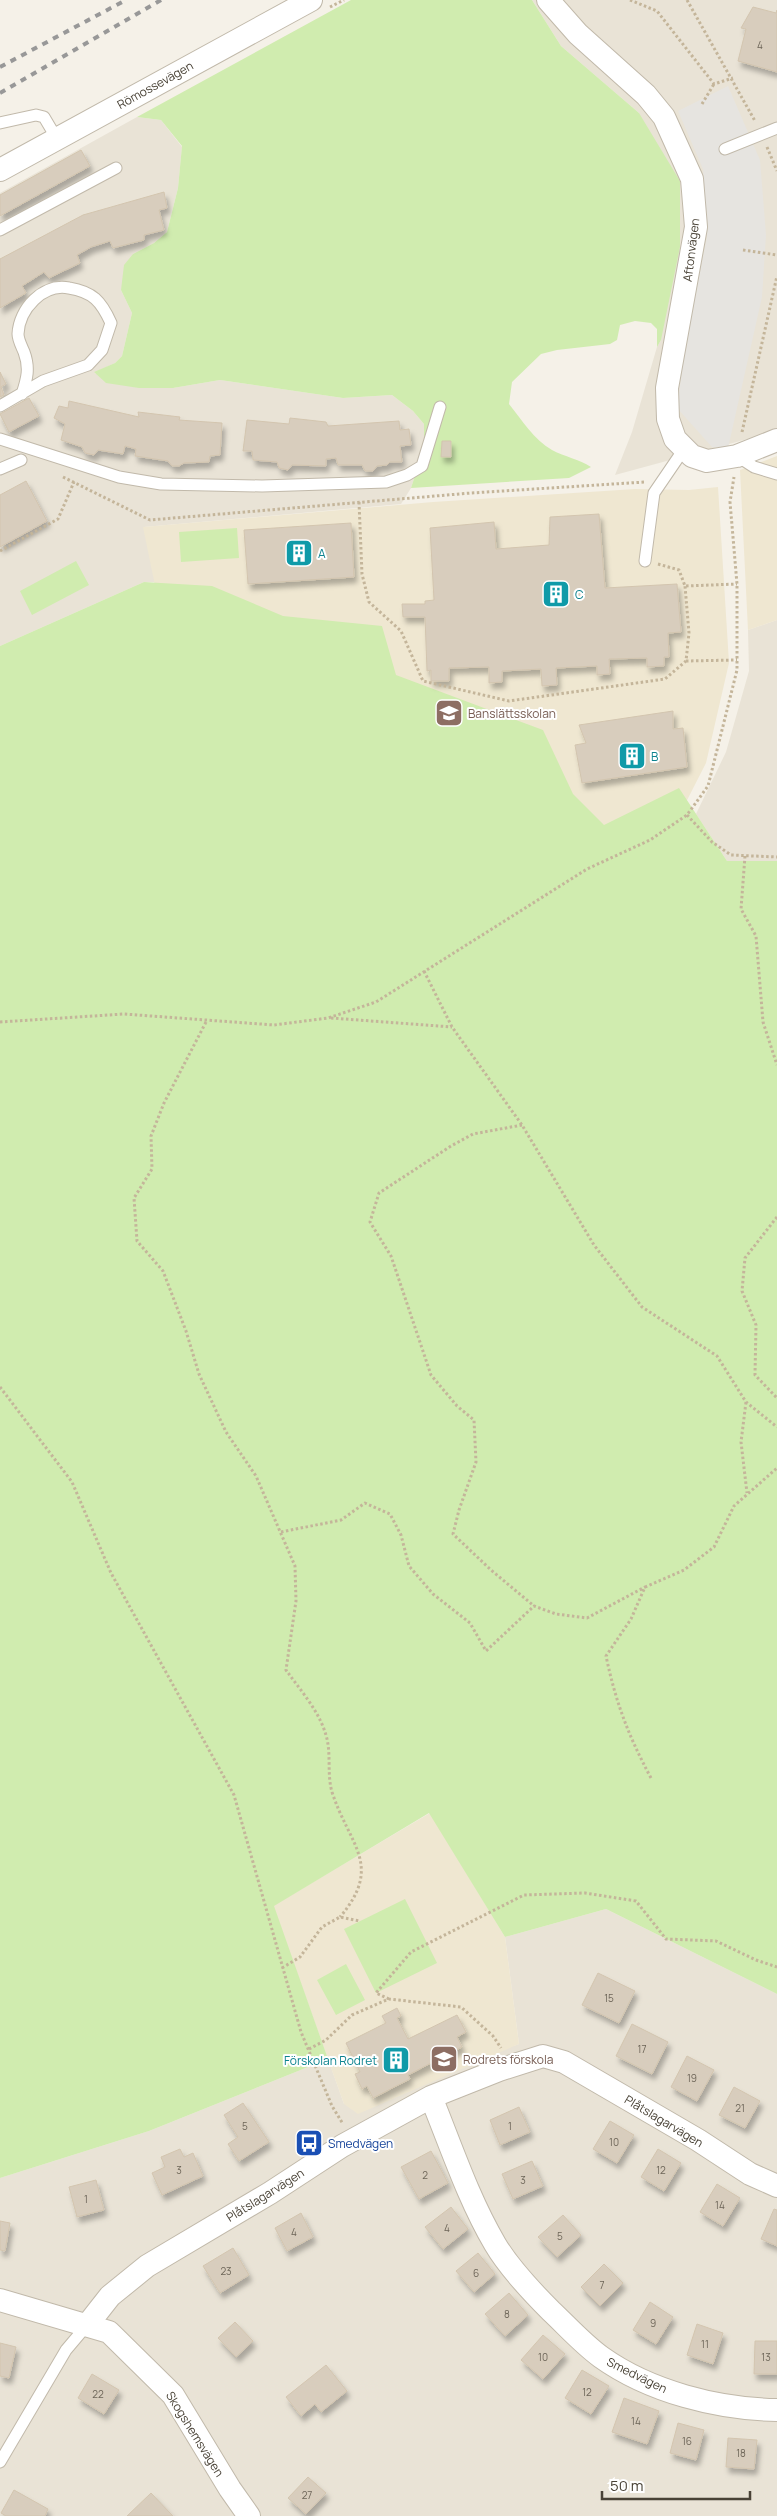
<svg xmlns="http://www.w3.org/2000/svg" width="777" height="2516" viewBox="0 0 777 2516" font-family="Manrope,sans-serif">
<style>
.residential{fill:#e9e3d6}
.education{fill:#efe7d1}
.green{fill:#d0ecaf}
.parking{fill:#e6e4e0}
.building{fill:#d8cdbd;stroke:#d3c5af;filter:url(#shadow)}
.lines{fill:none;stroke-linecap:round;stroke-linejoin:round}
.service-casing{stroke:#c1b9aa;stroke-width:13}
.minor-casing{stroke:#c1b9aa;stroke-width:24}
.path{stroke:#c4b59a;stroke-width:3;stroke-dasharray:2.5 2.5;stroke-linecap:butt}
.service{stroke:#fff;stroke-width:11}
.minor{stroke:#fff;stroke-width:22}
.rail{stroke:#989898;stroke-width:4;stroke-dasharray:6 6;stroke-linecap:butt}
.labels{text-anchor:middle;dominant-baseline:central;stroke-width:4;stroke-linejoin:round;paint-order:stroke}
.number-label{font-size:10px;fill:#6d6558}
.street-label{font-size:12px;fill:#494236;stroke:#fff}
.culture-label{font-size:12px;fill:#0d838f;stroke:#fff;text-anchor:start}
.education-label{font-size:12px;fill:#785e54;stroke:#fff;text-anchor:start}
.transit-label{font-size:12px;fill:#164399;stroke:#fff;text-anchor:start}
</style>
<defs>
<filter id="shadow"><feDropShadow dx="3" dy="5.5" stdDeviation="2.5" flood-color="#0004"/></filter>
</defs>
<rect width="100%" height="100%" fill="#f5f1e8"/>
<path class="residential" d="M532 0H777V431L615 475 632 432 657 347 661 340 639 113 561 46Z
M137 117 161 120 182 147 178 188 167 232 154 243 133 254 121 290 132 313 122 356 115 363 94 373 173 388 220 380 343 398 392 395 413 411 424 424V448L411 488 401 504 144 527 155 582H144L0 646V193Z
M777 620V861H727L696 814 726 752 749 671 748 630Z
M606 1909 777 1994V2516H0V2178L149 2131 328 2059 344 2104 519 2044 505 1937Z"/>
<path class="education" d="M777 456V620L748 630 740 470Z
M718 487 729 663 706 763 681 812 241 1005 143 527 433 502 635 489 689 490Z
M430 1813 505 1937 519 2044 358 2114 344 2104 273 1906Z"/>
<path class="green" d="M351 0H532L561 46 639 113 680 181V247L661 340 657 347V329L651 323 635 321 620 325 617 340 610 344 557 350 541 354 512 382 509 404C522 420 534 440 552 450 565 457 579 459 591 467L569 478 411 488 424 448V424L413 411 392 395 343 398 220 380 173 388H139L106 383 94 372 115 363 122 356 132 313 121 290 124 265 133 254 154 243 167 232 178 188 182 146 161 120 137 117Z
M237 528 239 558 181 562 179 532Z
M76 561 89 585 32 615 20 591Z
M144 582 212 586 283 616 382 626 396 675 543 730 573 794 604 825 679 788 727 861H777V1994L606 1909 505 1937 429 1813 274 1906 328 2059 149 2131 0 2178V646Z
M405 1899 437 1963 376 1993 344 1929Z
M346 1964 365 2000 336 2015 317 1980Z"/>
<path class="parking" d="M728 86 760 160 766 235 762 297 728 448 712 447 677 408 685 347 707 237 703 169 678 111Z"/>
<path class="building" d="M753 7 776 13 777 10V72L738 61 746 29 741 28Z
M81 150 90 166 0 216V195Z
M164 192 167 208 159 210 164 230 144 235V240L113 248 110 241 91 247 77 255 80 263 49 278 44 272 22 286 26 293 0 308V259L83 215Z
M0 372 6 384 1 387 4 395 0 397Z
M29 398 39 416 9 432 0 414Z
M69 401 139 417 138 412 180 417 179 420 222 423 220 455 210 456 209 462 184 463 179 466H172L168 461 135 456 136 449 125 446 123 454 98 450 94 455 85 453 82 447 61 440 65 424 54 418 59 406 68 408Z
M290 418 326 422 328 426 399 421 400 430 409 429 411 445 400 446 402 462H390L387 465 377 466 373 471H365L362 465H338L336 458 326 459V466L292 465 288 470 279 468 277 462 253 460 252 451H243L247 420 289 424Z
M442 441H451V457H441Z
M26 481 47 521 0 547V495Z
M599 514 605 588 677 584 681 632 668 633 669 657H664V666L647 667V658L609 659 610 674 597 675V666L556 668 557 685 542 686 541 669 502 671V682L489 683V667L449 668V681H431V670L427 671 425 617H403L402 604H425V601L434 600 430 528 494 522 496 549 549 545 550 517Z
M351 523 354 577 248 584 244 530Z
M673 711V729L683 728 687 767 582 783 575 745 586 743 579 725Z
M598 1973 635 1991 619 2023 582 2005Z
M397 2008 401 2016 397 2018 408 2039 457 2015 466 2032 457 2037 462 2047 408 2075 410 2079 373 2098 367 2086 362 2089 355 2074 360 2072 346 2043 386 2023 382 2016Z
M632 2024 668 2042 652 2074 616 2056Z
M687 2056 714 2070 697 2101 671 2087Z
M734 2087 760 2101 745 2128 719 2115Z
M243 2103 269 2142 239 2161 228 2144 238 2137 224 2115Z
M519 2107 530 2132 500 2145 490 2120Z
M610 2121 634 2135 617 2163 593 2149Z
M180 2149 184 2157 193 2153 203 2176 162 2195 152 2173 165 2167 161 2157Z
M658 2149 681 2163 664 2191 641 2177Z
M431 2151 448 2183 419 2199 401 2167Z
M532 2161 543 2186 513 2199 502 2174Z
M96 2180 104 2210 77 2217 69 2187Z
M717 2184 740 2198 723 2226 700 2212Z
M451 2207 468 2229 443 2249 425 2227Z
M774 2209 777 2210V2246L761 2239Z
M301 2213 313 2237 287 2251 275 2228Z
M563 2215 581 2235 557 2257 538 2237Z
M0 2221 10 2223 5 2251 0 2250Z
M233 2248 249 2275 220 2293 203 2266Z
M478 2253 495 2274 474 2292 456 2271Z
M604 2264 623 2283 600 2306 581 2287Z
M509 2293 528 2315 505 2336 485 2314Z
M650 2302 673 2317 656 2344 633 2330Z
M235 2322 253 2341 236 2357 218 2338Z
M697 2324 723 2333 713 2364 687 2355Z
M543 2335 565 2354 543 2379 521 2360Z
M755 2341H777V2374H754Z
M0 2343 16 2347 9 2378 0 2376Z
M326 2365 347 2391 321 2412 315 2404 301 2416 286 2397Z
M582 2370 609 2386 591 2414 565 2398Z
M92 2374 119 2390 104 2414 78 2398Z
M624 2398 659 2411 647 2444 612 2432Z
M678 2423 704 2430 696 2460 670 2453Z
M728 2438 757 2440 754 2469 726 2467Z
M308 2477 326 2493 306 2514 288 2498Z
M14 2490 48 2509 45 2516H6L1 2513Z
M151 2493 173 2516H127Z"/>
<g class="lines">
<g class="service-casing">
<path id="service" d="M0 123 36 115 44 117 57 139
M725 149 777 128
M0 230 116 168
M0 406 43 381 88 365 102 350 111 323C101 301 93 292 69 288 43 283 19 309 18 334 18 340 22 347 24 352 30 368 27 379 22 394
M0 439 119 477 161 484 262 486 386 482 407 475 422 466 440 407
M737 456 754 467 777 474
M0 469 21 460
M645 561 654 493 684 449
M0 2462 66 2350 88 2324"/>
</g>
<g class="minor-casing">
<path id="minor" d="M548 0 578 34 646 95 664 117 692 179 696 227 667 388 668 419 675 439 692 456 707 461 737 456 777 440
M0 170 311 0
M431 2097C451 2146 468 2198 495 2244 509 2268 531 2291 551 2311 567 2326 583 2344 601 2357 650 2392 718 2409 777 2410
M0 2300 109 2332 173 2395 230 2489 249 2516
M88 2324 110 2296 147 2266 270 2193 342 2146 431 2097 499 2070 543 2056 564 2062 698 2140 750 2174 777 2186"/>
</g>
<path class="path" d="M630 0 657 11 714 84 733 78
M687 0 755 121
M330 7 344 0
M702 104 714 84
M767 147 777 171
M743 250 777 255
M742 432 777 276
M63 477 150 520 471 493 645 482
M359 502 362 574 369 602 401 631 423 681 509 701 665 679 686 661 689 633 685 586
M0 551 58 519 74 482
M658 564 679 570 685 586 737 584
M686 661 737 660
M687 815 712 842 731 855 777 857
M745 856 741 909 756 936 763 1022 777 1065
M424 971 452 1027 522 1125 594 1245 642 1307 717 1356 746 1402 777 1427
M331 1018 452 1027
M0 1022 124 1014 274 1025 328 1018 376 1002 587 869 650 840 687 815 708 786 737 670V584L730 502 734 477
M206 1022 164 1103 151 1136 152 1169 134 1198 137 1241 163 1271 186 1331 199 1374 226 1432 256 1476 295 1566 296 1601 286 1670C301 1691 321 1713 327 1739 331 1756 327 1775 332 1792 349 1845 384 1865 340 1917
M522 1125 473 1134 451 1146 379 1193 370 1222 391 1256 431 1375 457 1406 474 1420 476 1462 459 1510 453 1534 491 1570 534 1606
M777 1217 745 1258 742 1291 756 1325 755 1375 777 1398
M0 1387 72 1482 111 1573 234 1795 301 2032 332 2106 343 2124
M746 1402 741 1442 747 1493
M281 1532 341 1520 365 1503 390 1514 401 1535 409 1566 433 1594 470 1623 486 1651 534 1606 556 1614 587 1618 645 1587
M651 1778C628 1735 616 1703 606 1656L631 1619 645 1587 684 1570 714 1547 734 1506 777 1468
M282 1968 300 1957 322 1927 340 1917 360 1921
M389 1999 376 1993 411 1952 524 1895 585 1893 636 1901 666 1939 716 1941 756 1960 777 1967
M309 2049 326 2040 352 2015 389 1999 461 2007 493 2036 501 2048"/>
<use href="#service" class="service"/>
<use href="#minor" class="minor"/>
<path class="rail" d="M0 67 126 0
M0 93 161 0"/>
</g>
<defs>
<g id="building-square" transform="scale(1.4375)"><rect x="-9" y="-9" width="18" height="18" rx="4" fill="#0f9aa8" stroke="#fff"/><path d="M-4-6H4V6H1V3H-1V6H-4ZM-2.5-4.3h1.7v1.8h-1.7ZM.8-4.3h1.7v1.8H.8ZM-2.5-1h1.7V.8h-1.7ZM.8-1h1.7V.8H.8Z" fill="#fff"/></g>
<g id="school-square" transform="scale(1.4375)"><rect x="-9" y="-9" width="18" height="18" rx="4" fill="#8d6e63" stroke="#fff"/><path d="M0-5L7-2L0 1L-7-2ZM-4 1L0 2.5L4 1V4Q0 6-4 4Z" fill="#fff"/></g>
<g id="bus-square" transform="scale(1.4375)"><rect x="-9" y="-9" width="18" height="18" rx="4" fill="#1a4fb4" stroke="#fff"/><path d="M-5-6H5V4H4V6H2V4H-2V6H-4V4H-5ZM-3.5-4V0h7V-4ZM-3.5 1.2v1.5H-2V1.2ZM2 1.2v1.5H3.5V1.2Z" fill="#fff"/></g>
</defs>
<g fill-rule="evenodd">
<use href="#building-square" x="299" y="553"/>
<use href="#building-square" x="556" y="594"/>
<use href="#school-square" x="449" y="713"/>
<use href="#building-square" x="632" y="756"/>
<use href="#school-square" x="444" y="2059"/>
<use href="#building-square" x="396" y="2060"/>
<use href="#bus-square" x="309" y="2143"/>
</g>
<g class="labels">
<g class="number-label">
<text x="760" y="45">4</text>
<text x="609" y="1998">15</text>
<text x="642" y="2049">17</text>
<text x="692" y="2078">19</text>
<text x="740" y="2108">21</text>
<text x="245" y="2126">5</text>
<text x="510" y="2126">1</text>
<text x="614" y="2142">10</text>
<text x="179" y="2170">3</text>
<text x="661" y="2170">12</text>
<text x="425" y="2175">2</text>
<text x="523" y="2180">3</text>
<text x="86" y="2199">1</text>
<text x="720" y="2205">14</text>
<text x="447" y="2228">4</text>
<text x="294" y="2232">4</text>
<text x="560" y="2236">5</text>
<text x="226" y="2271">23</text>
<text x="476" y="2273">6</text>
<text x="602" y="2285">7</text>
<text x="507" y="2314">8</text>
<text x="653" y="2323">9</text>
<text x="705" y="2344">11</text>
<text x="543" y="2357">10</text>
<text x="766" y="2357">13</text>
<text x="587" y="2392">12</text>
<text x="98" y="2394">22</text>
<text x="636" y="2421">14</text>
<text x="687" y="2441">16</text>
<text x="741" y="2453">18</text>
<text x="307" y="2495">27</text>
</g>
<g class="street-label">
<text transform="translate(155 85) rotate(-29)">Römossevägen</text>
<text transform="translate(691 250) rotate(-83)">Aftonvägen</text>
<text transform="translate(664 2121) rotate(31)">Plåtslagarvägen</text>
<text transform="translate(265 2195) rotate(-32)">Plåtslagarvägen</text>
<text transform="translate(637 2375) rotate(26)">Smedvägen</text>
<text transform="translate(195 2434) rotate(58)">Skogshemsvägen</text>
</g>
<g class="culture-label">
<text x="318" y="553">A</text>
<text x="575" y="594">C</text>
<text x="651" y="756">B</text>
<text x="377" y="2060" text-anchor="end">Förskolan Rodret</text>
</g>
<g class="education-label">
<text x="468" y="713">Banslättsskolan</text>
<text x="463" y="2059">Rodrets förskola</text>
</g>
<g class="transit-label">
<text x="328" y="2143">Smedvägen</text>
</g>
</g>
<path d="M602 2491v8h148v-8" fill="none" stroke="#494236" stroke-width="2.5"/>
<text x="610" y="2491" font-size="15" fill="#494236" stroke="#ffffff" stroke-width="4" paint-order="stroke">50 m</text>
</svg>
